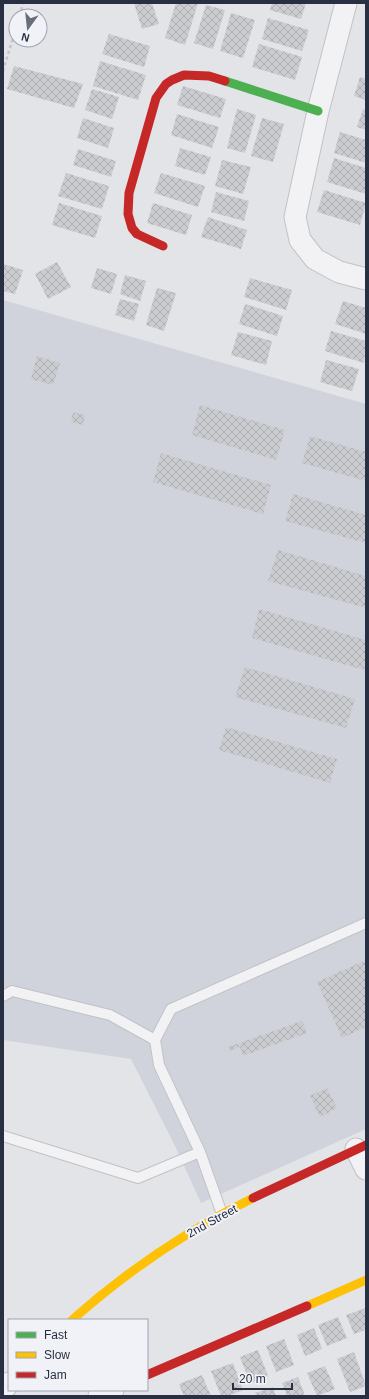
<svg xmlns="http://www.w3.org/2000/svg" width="369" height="1399" viewBox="0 0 369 1399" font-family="Helvetica,sans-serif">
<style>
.built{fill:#d0d3db}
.building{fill:url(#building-cross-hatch)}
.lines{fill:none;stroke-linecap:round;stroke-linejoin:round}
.lane-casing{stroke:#c0c2c6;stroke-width:12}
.street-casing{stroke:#c0c2c6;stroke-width:23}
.path{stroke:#c4c5cb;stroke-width:2.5;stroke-dasharray:3 3;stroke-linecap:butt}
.lane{stroke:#f2f2f4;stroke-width:10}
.street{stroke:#f2f2f4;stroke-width:21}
.fast{stroke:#4caf50;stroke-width:9}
.slow{stroke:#ffc107;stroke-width:9}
.jam{stroke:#c62828;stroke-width:9}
.labels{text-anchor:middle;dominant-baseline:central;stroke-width:4;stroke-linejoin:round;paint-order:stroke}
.street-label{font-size:12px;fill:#282f42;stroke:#f0f2f7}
</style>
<defs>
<pattern id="building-cross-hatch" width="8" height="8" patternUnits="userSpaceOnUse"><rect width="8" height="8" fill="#caccd0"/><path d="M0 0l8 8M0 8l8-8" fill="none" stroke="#aeb0b4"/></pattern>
</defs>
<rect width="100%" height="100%" fill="#e2e4e8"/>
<path class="built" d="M3 300 366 404V1129L201 1203 175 1146 131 1059 3 1040Z"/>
<path class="building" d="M134 3H152L159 24 142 29Z
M176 3H198L185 45 165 38Z
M272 3H306L301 19 270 10Z
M206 5 225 10 213 49 194 43Z
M231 13 255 20 243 58 220 51Z
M268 18 309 30 302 51 262 39Z
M109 34 150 46 144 67 102 54Z
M259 44 302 57 295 80 252 67Z
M100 61 146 75 138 100 93 86Z
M14 66 83 84 74 108 7 89Z
M360 77 366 79V100L354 96Z
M183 86 226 99 220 118 177 105Z
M92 89 119 97 112 119 85 110Z
M237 109 256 115 245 153 227 148Z
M363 109 366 110V130L357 127Z
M177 114 219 127 212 148 171 135Z
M83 118 114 128 108 148 77 138Z
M262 118 284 124 273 162 251 156Z
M340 132 366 140V163L334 153Z
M180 148 211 157 205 175 175 166Z
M78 149 116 161 111 177 73 165Z
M334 158 366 168V194L327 182Z
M222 160 251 167 243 194 215 186Z
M66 173 109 186 102 209 58 196Z
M161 173 205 186 198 207 154 193Z
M324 190 366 203 360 225 317 212Z
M216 192 249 201 244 221 211 212Z
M59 203 102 216 95 238 52 225Z
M153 203 192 215 186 235 147 223Z
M208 217 247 230 241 249 201 237Z
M57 262 71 287 48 299 35 274Z
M3 264 23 270 15 294 3 291Z
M97 268 117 274 111 294 91 288Z
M125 275 146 281 140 301 120 294Z
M250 278 292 290 286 310 244 297Z
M157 288 176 293 164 331 146 325Z
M120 299 139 304 134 321 115 315Z
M343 301 366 308V334L335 324Z
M245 304 283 316 277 336 239 324Z
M331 331 366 341 364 363 325 351Z
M238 332 272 341 266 365 231 355Z
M37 356 60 363 53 385 31 379Z
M326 360 359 369 352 391 320 382Z
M200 405 285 430 276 460 192 435Z
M73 412 85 415 83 425 71 422Z
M310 436 366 452V481L302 463Z
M161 453 271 485 263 514 153 482Z
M293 494 366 515V543L285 521Z
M278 550 366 576V608L268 581Z
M259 609 366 640V662L364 670 252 638Z
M245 667 355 699 346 728 235 697Z
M226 727 337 759 330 783 219 750Z
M366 960V1027L342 1038 317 982Z
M302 1021 307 1033 243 1056 240 1047 230 1051 228 1047Z
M327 1088 337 1108 320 1117 310 1096Z
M366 1308V1330L354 1334 346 1315Z
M338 1317 347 1338 327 1346 318 1325Z
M314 1328 322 1349 305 1356 297 1335Z
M284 1339 294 1365 276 1372 266 1346Z
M258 1350 268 1376 250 1383 240 1357Z
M354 1352 366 1386 350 1392 337 1359Z
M233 1363 243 1390 228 1396H221L211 1371Z
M325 1366 335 1389 317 1396 307 1373Z
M202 1375 211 1396H184L179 1384Z
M298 1377 305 1396H287L282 1383Z
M273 1387 276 1396H257L255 1393Z"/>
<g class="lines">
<g class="lane-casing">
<path id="lane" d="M3 996 12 991 110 1015 155 1040
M3 1136 138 1178 200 1152
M222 1214 200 1152 159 1065 155 1040 171 1009 366 923"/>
</g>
<g class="street-casing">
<path id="street" d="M346 3 318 111 295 217 300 240 315 259 339 272 366 279
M356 1149 366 1169
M3 1390 9 1383
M99 1396 113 1390"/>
</g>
<path class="path" d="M20 16 23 3
M3 71 16 28"/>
<use href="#lane" class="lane"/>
<use href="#street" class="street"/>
<path class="fast" d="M225 81 318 111"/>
<path class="slow" d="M307 1306 366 1280
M72 1320C127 1271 186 1231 253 1198"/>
<path class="jam" d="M163 246 137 234 132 228 128 214 129 193 156 98 166 84 172 80 184 75 209 76 225 81
M253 1198 366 1145
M147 1375 307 1306"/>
</g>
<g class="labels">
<g class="street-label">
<text transform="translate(212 1221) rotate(-29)">2nd Street</text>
</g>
</g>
<rect width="369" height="1399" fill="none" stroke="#282f42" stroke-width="8"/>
<rect x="8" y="1319" width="140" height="72" fill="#f0f2f7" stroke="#a0a4af"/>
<rect x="16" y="1332" width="20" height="6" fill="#4caf50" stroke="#a0a4af"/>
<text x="44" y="1339" font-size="12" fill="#282f42">Fast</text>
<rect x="16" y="1352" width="20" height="6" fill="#ffc107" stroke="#a0a4af"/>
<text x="44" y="1359" font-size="12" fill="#282f42">Slow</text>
<rect x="16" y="1372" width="20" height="6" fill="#c62828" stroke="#a0a4af"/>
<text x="44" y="1379" font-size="12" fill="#282f42">Jam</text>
<g transform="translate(28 28) rotate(195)"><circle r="19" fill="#f0f2f7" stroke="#a0a4af"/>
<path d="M0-3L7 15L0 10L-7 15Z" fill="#696e7c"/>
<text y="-6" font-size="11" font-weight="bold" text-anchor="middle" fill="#282f42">N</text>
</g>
<path d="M233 1383v6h59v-6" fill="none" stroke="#282f42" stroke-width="2"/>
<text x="239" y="1383" font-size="12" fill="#282f42" stroke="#f0f2f7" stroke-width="3" paint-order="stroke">20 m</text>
</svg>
